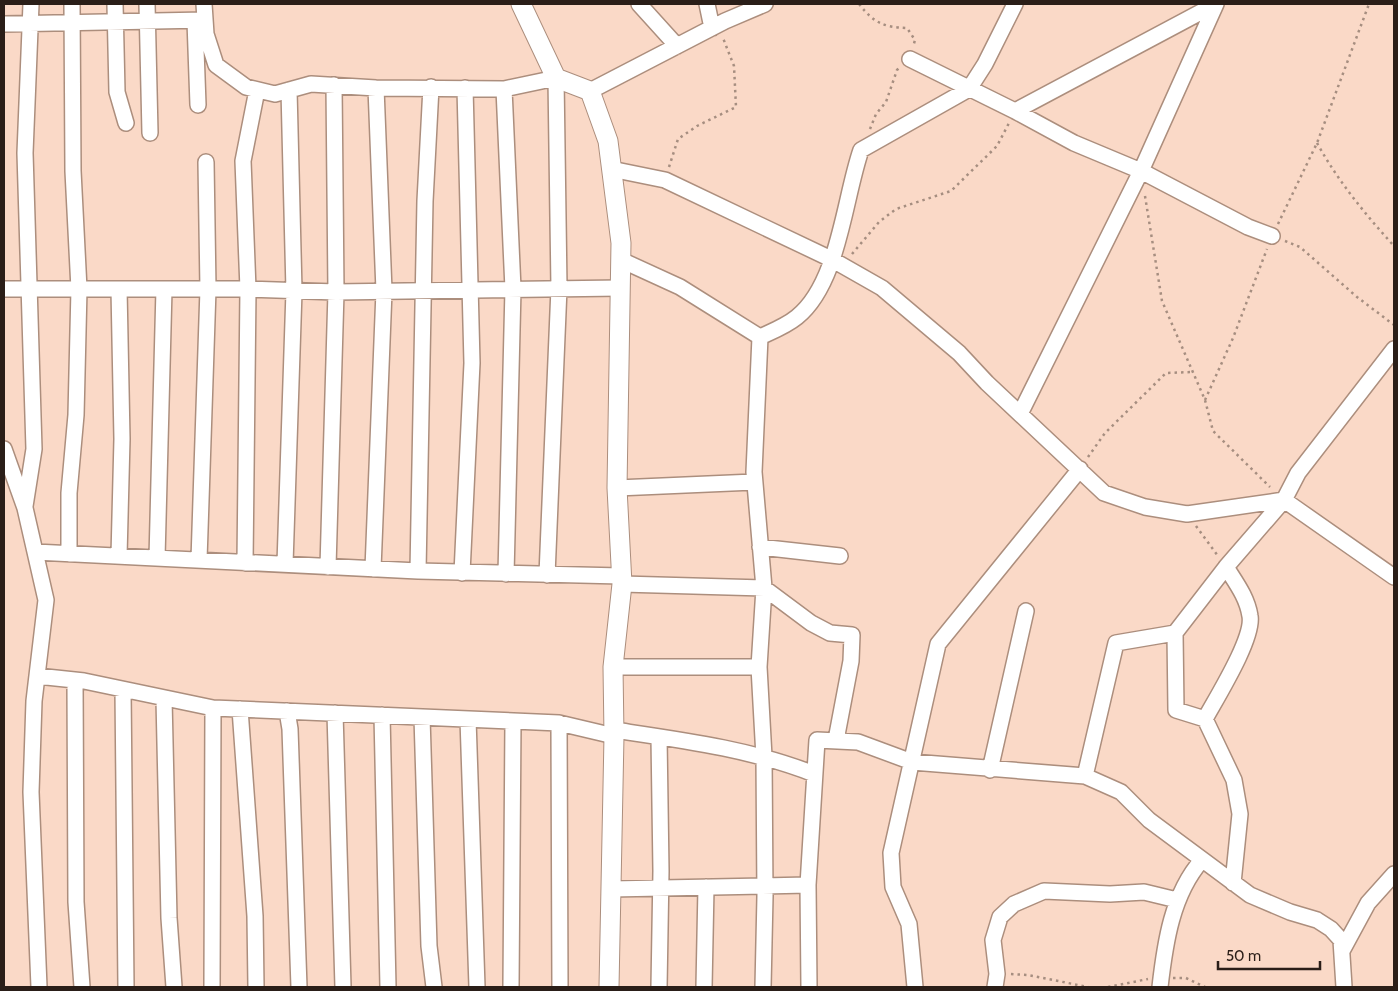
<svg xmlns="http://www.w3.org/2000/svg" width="1398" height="991" viewBox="0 0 1398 991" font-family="Cabin,sans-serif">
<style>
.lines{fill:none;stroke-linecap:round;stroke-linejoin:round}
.minor-casing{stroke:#ac8e7d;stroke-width:18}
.tertiary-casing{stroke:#ac8e7d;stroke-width:21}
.path{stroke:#a68e80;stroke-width:2.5;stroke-dasharray:2.5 4;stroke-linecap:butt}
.minor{stroke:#fff;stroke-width:15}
.tertiary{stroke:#fff;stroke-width:19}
</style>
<rect width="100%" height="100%" fill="#fad9c7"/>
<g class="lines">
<g class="minor-casing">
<path id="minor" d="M115 4 117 92 126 123
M147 4 150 133
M204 4 206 34 216 65 246 87 275 94 311 84 376 88 504 89 556 78 559 288 547 575
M639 4 677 46
M707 4 712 28
M195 21 198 105
M4 24 205 20
M910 59 1015 111 1216 4
M504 89 513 289 506 574
M590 91 725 21 765 4
M1015 111 1074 143 1141 171 1248 227 1272 236
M611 169 665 180 831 259 882 288 959 353 987 383 1104 493 1145 507 1187 514 1284 500 1394 577
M621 260 680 287 760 337
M4 289H248L336 292 621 288
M119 289 122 439 119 556
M760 337 754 472 764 588 759 667 764 757 765 896 763 987
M760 337C773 331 786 326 797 317 839 283 844 199 861 150L969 89 985 64 1015 4
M1021 412 1141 171 1216 4
M4 449 25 508 46 600 34 701 31 792 39 987
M617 488 754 482
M25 506 34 449 25 153 31 4
M760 547 840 556
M35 552 418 571 621 576
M69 554V493L76 415 79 289 73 171 72 4
M157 558 164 289
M199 560 208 289 206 162
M245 563 248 289 243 161 257 90
M285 564 294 291 289 90
M328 567 336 292 334 85
M1226 567C1236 583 1247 597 1250 616 1254 638 1217 697 1205 719L1234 780 1240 814 1233 883
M373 569 384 291 376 88
M418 571 425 201 431 87
M462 573 472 363 465 88
M622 584 764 588 811 623 830 633 852 635 851 661 836 740
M613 667H759
M37 676 84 681 213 708 559 723 614 736
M75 680 76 902 82 987
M123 690 126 987
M164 699 169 918 174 987
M240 709 255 916 256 987
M287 711 290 729 299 987
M335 713 343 987
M382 715 388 987
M422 717 429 946 434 987
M468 719 477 987
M1205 719 1176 710 1175 633 1226 567 1284 500 1298 473 1394 349
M559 723 560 987
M614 730C681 740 751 749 814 774
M659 737 661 871 659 987
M990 770 1026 611
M1085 776 1116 643 1175 633
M611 889 808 885
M1342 951 1368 903 1394 874
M212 987 213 708
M511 987 513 721
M704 987 706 887
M809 987 808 885 817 740 858 742 912 762 1085 776 1121 792 1149 820 1250 895 1290 912 1317 920 1331 929 1341 940 1344 987
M915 987 909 924 893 887 891 853 938 644 1080 469
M995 987 997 974 993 940 1000 917 1014 904 1044 891 1110 894 1144 892 1177 900
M1160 987C1165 943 1172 894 1202 860"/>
</g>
<g class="tertiary-casing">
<path id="tertiary" d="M521 4 556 78 590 91 608 141 621 243 617 488 622 584 613 667 614 736 609 987"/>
</g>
<path class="path" d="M859 4C874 23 883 27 907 28L915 40 913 47
M870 129 876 114 886 102 897 70 900 67
M1317 143C1338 181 1365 214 1394 246
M669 167 678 139 697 126 736 107 734 66 723 38
M1145 196 1162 301 1205 400 1213 431 1270 487
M1278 224 1317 143 1369 4
M1285 241 1300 247 1357 297 1394 325
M852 254 879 222 896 209 951 191 997 146 1009 123
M1205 400 1233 338 1267 249
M1088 457 1105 433 1166 373 1193 372
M1196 526 1218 556
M1011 974 1028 975 1088 987
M1173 978H1186L1205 987
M1108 987 1148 979"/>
<use href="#minor" class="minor"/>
<use href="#tertiary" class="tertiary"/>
</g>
<rect width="1398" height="991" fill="none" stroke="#2a1e18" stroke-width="10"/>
<path d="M1218 961v8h102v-8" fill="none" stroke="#2a1e18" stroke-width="2.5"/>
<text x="1226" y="961" font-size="15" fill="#2a1e18" stroke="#fad9c7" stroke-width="4" paint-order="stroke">50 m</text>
</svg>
